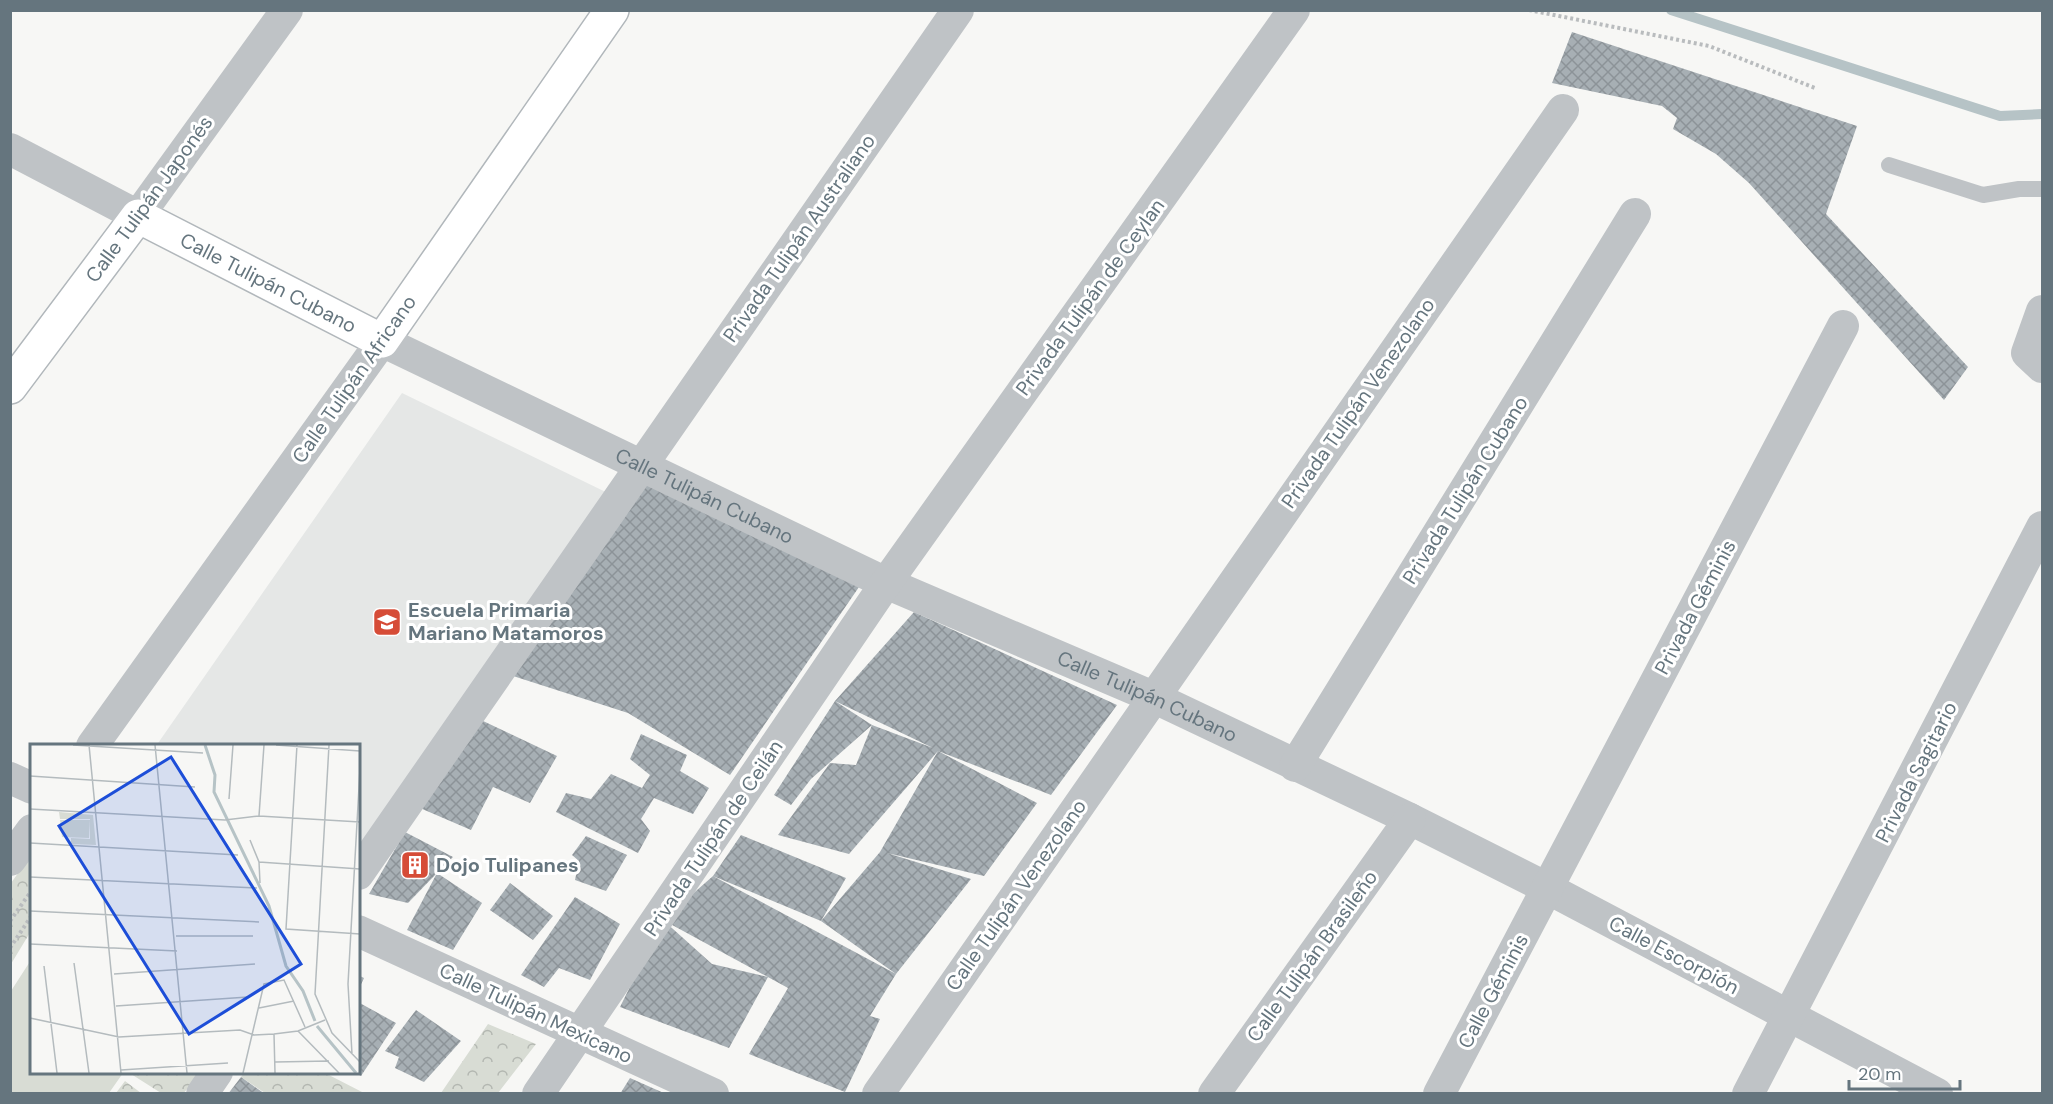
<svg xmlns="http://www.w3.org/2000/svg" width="2053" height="1104" viewBox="0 0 2053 1104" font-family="'DM Sans',sans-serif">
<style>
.built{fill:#e5e7e6}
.park{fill:url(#park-crowns)}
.pitch{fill:#d8dcd4}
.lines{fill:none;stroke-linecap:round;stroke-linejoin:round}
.stream{stroke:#b6c3c6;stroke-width:10}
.building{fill:url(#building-cross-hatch)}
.secondary-casing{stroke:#b1b7bb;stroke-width:36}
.path{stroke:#b9bcbe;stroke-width:4;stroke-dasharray:3 3;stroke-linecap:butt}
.lane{stroke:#bfc3c6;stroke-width:16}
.street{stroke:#bfc3c6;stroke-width:32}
.secondary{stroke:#fff;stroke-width:33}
.labels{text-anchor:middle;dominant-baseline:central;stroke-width:6;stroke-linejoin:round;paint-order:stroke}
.street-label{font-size:20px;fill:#65757e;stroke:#fff}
.poi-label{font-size:20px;font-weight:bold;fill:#65757e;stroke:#fff;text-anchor:start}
.inset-river{fill:none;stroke:#b6c3c6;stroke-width:3}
.inset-road{fill:none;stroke:#b4bbbe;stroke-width:1.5}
.view{fill:#1d4ed8;fill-opacity:0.15;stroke:#1d4ed8;stroke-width:3}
.inset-edge{fill:none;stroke:#65757e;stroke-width:3}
</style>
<defs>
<pattern id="park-crowns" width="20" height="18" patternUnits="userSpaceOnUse" patternTransform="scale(1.5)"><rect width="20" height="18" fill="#d8dcd4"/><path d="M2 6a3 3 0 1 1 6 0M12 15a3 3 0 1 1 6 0" fill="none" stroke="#b3b7b1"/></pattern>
<pattern id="building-cross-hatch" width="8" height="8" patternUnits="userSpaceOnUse" patternTransform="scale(1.5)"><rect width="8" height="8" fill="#a7afb4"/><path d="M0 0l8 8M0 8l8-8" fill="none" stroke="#8c9398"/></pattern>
</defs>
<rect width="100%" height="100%" fill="#f7f7f5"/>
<path class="built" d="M402 393 618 498 359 868 358 746H156Z"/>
<path class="park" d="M31 855V931L11 964V883Z
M488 1024 536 1044 498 1093H441Z
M132 1072 200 1073 183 1094 161 1093 131 1074Z
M244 1073H325L364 1093H265L241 1077Z
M125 1081 141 1093H116Z"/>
<path class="pitch" d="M31 960 32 1072 123 1073 109 1093H11V991Z"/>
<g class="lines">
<path class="stream" d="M1671 10 2000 116 2042 114"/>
</g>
<path class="building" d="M1572 32 1857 126 1826 214 1968 367 1944 400 1749 183 1716 154 1673 129 1677 118 1662 106 1552 83Z
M651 479 859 587 730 775 628 713 510 675Z
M914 612 1117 705 1051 795 938 751 1037 803 984 876 887 853 971 879 896 974 870 1016 880 1019 845 1092 749 1054 788 988 663 920 713 876 896 974 821 921 880 852 938 751 849 854 778 835 830 763 856 765 872 725 933 748 835 701 872 725 811 779 791 805 774 795 835 701Z
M481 720 557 756 530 803 493 787 471 830 420 808Z
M641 734 687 755 680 771 709 788 693 814 654 798 641 819 650 831 638 853 556 812 566 793 591 799 611 774 642 788 650 775 630 759Z
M405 832 453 857 437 873 482 903 453 950 407 930 437 873 408 903 369 894Z
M741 835 846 878 821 921 713 876Z
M586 836 627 855 606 891 575 880 579 861 572 855Z
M510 883 553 916 533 940 490 910Z
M575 897 620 924 590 980 559 968 544 987 521 975Z
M663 920 712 964 768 977 729 1048 620 1007Z
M358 975 364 978 358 991Z
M358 1002 396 1023 361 1076 354 1072H358Z
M416 1010 461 1041 424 1082 395 1068 399 1057 385 1051Z
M241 1077 265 1094H228Z
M630 1078 666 1094H620Z"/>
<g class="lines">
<g class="secondary-casing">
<g id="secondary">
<path id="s2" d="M10 387 138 216 382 341 612 10"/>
</g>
</g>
<path class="path" d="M1529 10 1709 46 1815 88
M10 921 32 890
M10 948 32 915
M161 1074 162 1072"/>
<path class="lane" d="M1889 165 1983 195 2019 189H2042"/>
<g class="street">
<path d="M10 149 138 216 287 10"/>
<path d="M2042 311 2027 353 2042 367"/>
<path id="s1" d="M92 746 382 341 886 583 1153 697 1410 819 1547 888 1937 1094"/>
<path d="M1295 766 1635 214"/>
<path d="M10 778 32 788"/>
<path d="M10 860 32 830"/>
<path d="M358 874 958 10"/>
<path d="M358 931 713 1094"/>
<path d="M202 1094 217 1072"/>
<path d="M538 1094 886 583 1294 10"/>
<path d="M878 1094 1563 110"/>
<path d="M1214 1094 1410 819"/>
<path d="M1439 1094 1843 326"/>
<path d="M1748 1094 2042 527"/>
</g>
<use href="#secondary" class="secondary"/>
</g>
<defs>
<g id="school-square" transform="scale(1.5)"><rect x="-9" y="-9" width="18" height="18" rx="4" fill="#d64c37" stroke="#fff"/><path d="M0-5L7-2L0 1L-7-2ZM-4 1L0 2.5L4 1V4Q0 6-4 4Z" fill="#fff"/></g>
<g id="building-square" transform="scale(1.5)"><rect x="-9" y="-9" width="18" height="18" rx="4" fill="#d64c37" stroke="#fff"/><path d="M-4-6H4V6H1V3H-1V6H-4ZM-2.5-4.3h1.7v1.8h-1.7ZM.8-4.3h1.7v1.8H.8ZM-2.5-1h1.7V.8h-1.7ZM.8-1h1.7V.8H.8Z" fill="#fff"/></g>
</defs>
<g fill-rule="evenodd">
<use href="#school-square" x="387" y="622"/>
<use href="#building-square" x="415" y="865"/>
</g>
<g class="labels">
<g class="street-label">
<text transform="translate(149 199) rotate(-54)">Calle Tulipán Japonés</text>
<text transform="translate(799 238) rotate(-55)">Privada Tulipán Australiano</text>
<text stroke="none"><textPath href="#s2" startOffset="360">Calle Tulipán Cubano</textPath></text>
<text transform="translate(1090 297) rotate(-54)">Privada Tulipán de Ceylan</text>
<text transform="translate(354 379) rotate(-55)">Calle Tulipán Africano</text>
<text transform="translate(1358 403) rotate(-55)">Privada Tulipán Venezolano</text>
<text transform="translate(1465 490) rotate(-58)">Privada Tulipán Cubano</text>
<text stroke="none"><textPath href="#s1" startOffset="856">Calle Tulipán Cubano</textPath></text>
<text transform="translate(1695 607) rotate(-62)">Privada Géminis</text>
<text stroke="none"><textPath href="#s1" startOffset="1342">Calle Tulipán Cubano</textPath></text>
<text transform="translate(1916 772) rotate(-63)">Privada Sagitario</text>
<text transform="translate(713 838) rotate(-56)">Privada Tulipán de Ceilán</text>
<text transform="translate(1016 895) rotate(-55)">Calle Tulipán Venezolano</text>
<text transform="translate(1674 955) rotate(28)">Calle Escorpión</text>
<text transform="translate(1312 956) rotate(-54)">Calle Tulipán Brasileño</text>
<text transform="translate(1493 991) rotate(-62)">Calle Géminis</text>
<text transform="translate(536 1013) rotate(25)">Calle Tulipán Mexicano</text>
</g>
<g class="poi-label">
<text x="408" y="610">Escuela Primaria<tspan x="408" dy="23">Mariano Matamoros</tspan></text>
<text x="436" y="865">Dojo Tulipanes</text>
</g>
</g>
<g transform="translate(30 744)">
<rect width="330" height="330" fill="#f7f7f5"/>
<path d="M29 68 63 71 66 101 41 100V94L60 95V75H30Z" fill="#d8dcd4"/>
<path d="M30 76H60L59 94 32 93Z" fill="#d8dcd4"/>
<path class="inset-river" d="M175 1 185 31 184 48 239 162 256 222 273 247 285 277M287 282 326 329"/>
<path class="inset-road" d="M43 1 173 9M59 1 91 329M125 1 157 329M246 1 330 7M267 1 256 185 330 190M299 1 285 250 302 289 330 318M0 32 165 43M199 55 203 1M0 65 195 76 229 72 330 78M229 72 234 1M220 96 229 118 230 139M0 99 208 111M229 118 330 125M0 133 227 144M0 167 229 178M146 192H223M0 200 147 207M44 219 59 329M14 222 27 329M84 230 225 220M86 262 218 253M229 264 264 257M0 274 89 293 210 286 224 291 244 290 268 287 295 276M268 287 309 329M244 290 245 329M322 310 318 240 330 25M245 318 299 317M91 326 198 319M213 329 234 240 254 236 275 283"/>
<path class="view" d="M141 13 271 220 159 290 29 82Z"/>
<rect width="330" height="330" class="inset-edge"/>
</g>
<rect width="2053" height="1104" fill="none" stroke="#65757e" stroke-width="24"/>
<path d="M1849 1080v9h111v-9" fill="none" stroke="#65757e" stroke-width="3"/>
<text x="1858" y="1080" font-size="18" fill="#65757e" stroke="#ffffff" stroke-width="4.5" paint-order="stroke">20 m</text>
</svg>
